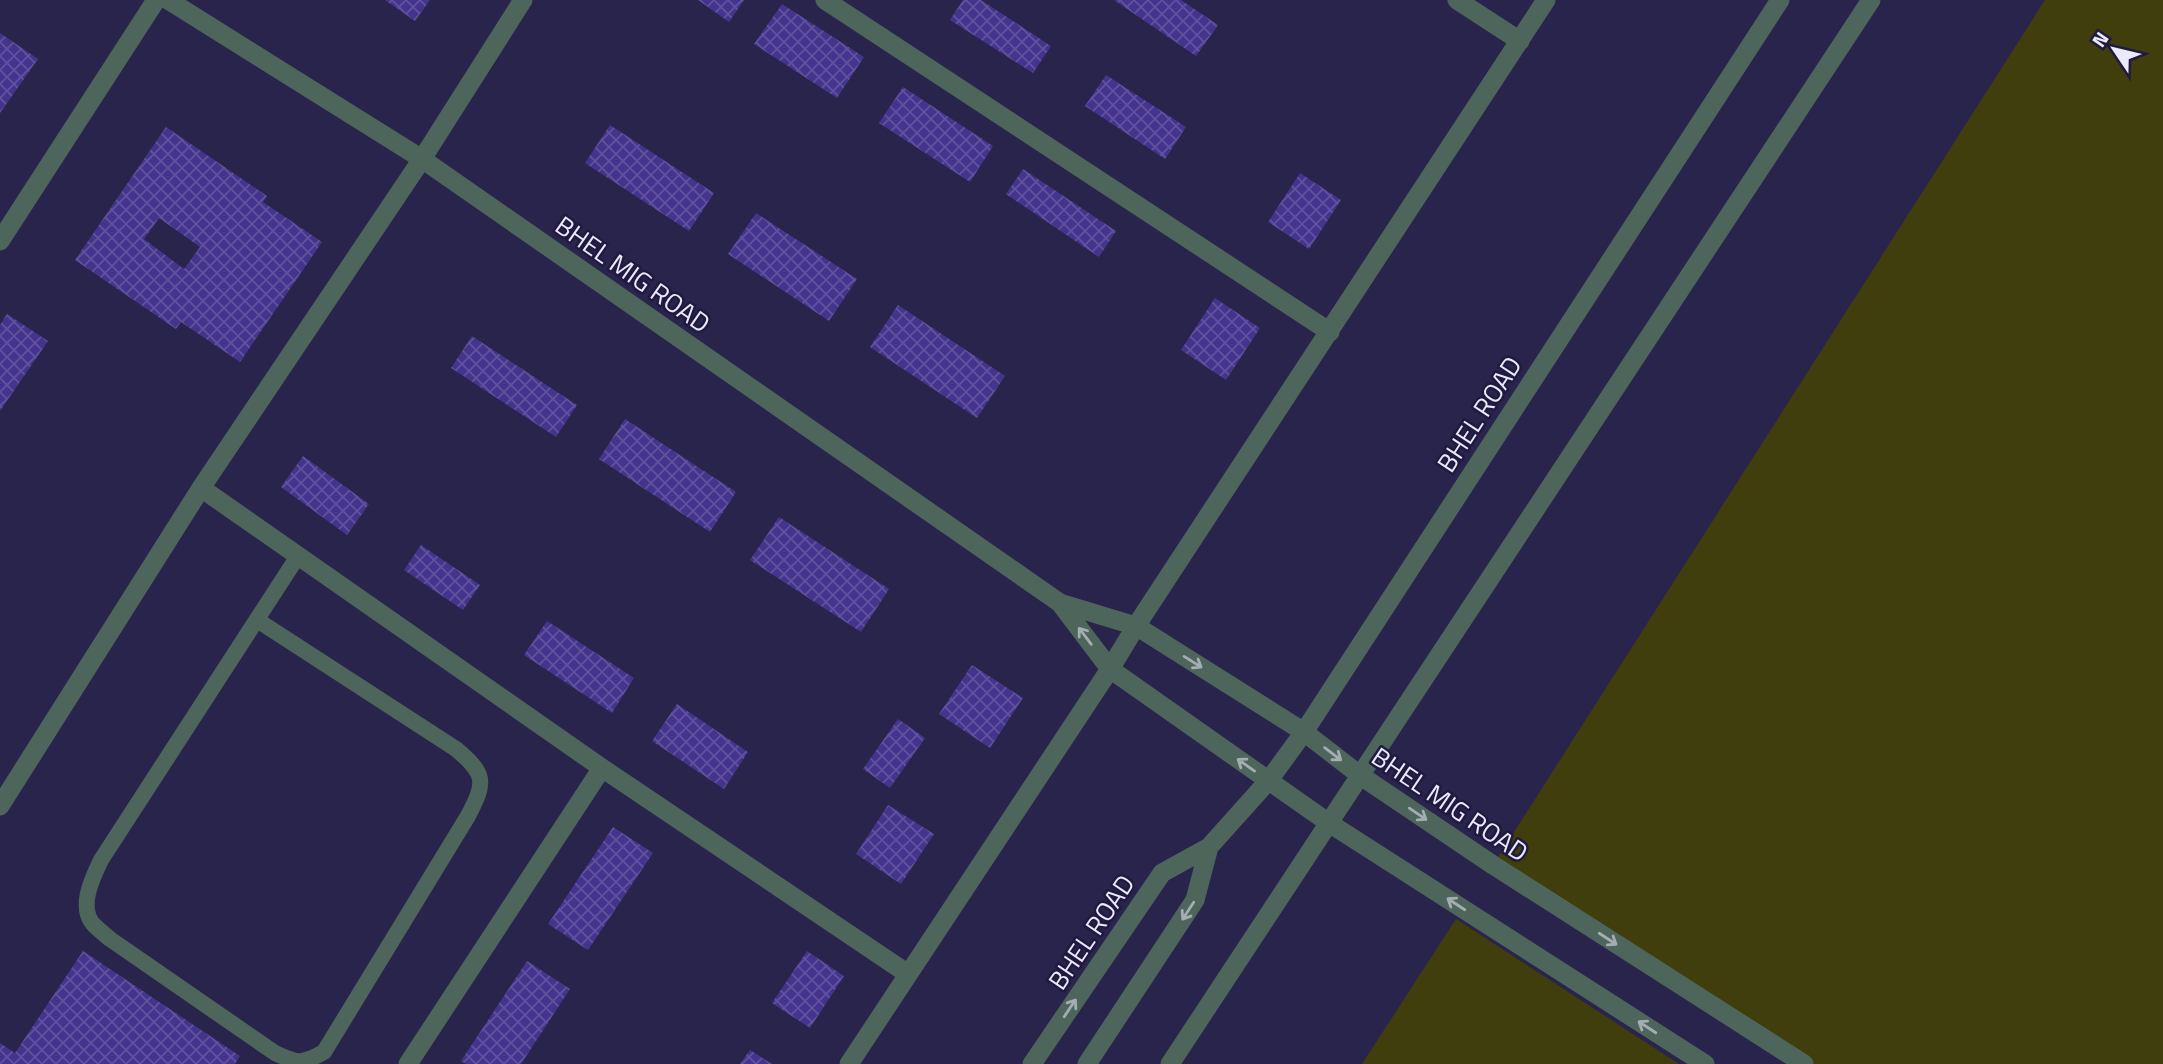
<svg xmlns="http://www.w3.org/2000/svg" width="2163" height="1064" viewBox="0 0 2163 1064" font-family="'Titillium Web',sans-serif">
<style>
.green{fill:#403e0c}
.building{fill:url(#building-cross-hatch);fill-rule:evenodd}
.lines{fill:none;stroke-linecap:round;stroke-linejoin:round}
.service{stroke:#4d655b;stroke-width:16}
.minor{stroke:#4d655b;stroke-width:19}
.tertiary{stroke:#4d655b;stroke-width:19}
.oneway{stroke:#a4aeb2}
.labels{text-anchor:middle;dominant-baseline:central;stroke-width:5;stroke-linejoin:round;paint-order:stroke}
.street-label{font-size:26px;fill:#ebeafa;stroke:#201a41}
</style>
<defs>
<pattern id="building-cross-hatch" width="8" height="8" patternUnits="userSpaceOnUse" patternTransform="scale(1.75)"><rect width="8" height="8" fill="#45348d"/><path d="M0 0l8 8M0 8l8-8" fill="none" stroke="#60529e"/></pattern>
</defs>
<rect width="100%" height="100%" fill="#29244c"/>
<path class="green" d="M2045 0H2163V1064H1804L1493 865Z
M1456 919 1679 1064H1362Z"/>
<path class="building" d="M385 0H430L415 21Z
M698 0H744L729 22Z
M963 0H981L1051 46 1033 73 950 20Z
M1114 0H1181L1218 25 1196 56Z
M782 4 864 57 837 98 754 44Z
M0 33 38 59 0 113Z
M1106 75 1186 127 1165 159 1085 106Z
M903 87 993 146 970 182 879 123Z
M610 125 714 193 689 231 585 163Z
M166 127 267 196 263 202 322 242 240 362 181 322 176 329 75 260ZM159 218 200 247 184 269 144 239Z
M1023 169 1116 231 1099 257 1006 194Z
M1300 173 1341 200 1309 249 1268 222Z
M756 213 857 279 829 321 728 254Z
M1215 298 1260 328 1226 380 1181 350Z
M898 305 1005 376 977 418 870 347Z
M7 314 48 341 0 411V325Z
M472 336 577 405 556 437 451 368Z
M625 419 736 492 710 532 599 459Z
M303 456 369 504 347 535 281 487Z
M779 517 889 589 861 632 750 560Z
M421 545 480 585 463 610 404 570Z
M547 621 634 678 612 713 524 655Z
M972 665 1023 698 990 748 939 714Z
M677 704 748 752 724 789 652 741Z
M898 719 925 738 890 788 863 769Z
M888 805 934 834 901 884 856 854Z
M613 827 653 853 588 950 548 924Z
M83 951 240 1056 235 1064H0V1043L15 1053Z
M807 951 844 976 810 1028 772 1003Z
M527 961 570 989 521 1064H466L461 1061Z
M750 1050 772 1064H740Z"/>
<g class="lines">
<path class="service" d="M257 620 456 749C486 774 486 782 468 816L324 1052C302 1064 298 1064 275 1053L110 939C104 934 98 929 93 924 78 906 93 877 101 860L298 556"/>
<path class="minor" d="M168 0 422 159 1060 603
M825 0 1330 332
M1457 0 1520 41
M0 241 156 0
M201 488 602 768 908 974
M0 806 201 488 422 159 523 0
M408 1064 602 768
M849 1064 1110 669 1136 626 1546 0
M1170 1064 1871 0"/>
<path class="tertiary" d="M1060 603 1136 626 1304 732 1361 776 1493 865 1804 1064
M1060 603 1110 669 1329 823 1705 1064
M1032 1064 1162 873 1209 847 1269 780 1304 732 1780 0
M1087 1064 1195 900 1209 847"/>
</g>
<defs><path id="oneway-shaft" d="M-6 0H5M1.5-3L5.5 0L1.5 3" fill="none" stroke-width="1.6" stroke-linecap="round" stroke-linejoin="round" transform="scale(1.75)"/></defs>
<g class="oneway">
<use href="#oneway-shaft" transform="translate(1085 636) rotate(-127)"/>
<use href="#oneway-shaft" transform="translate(1193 662) rotate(32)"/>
<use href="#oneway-shaft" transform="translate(1333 754) rotate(37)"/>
<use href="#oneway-shaft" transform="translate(1246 765) rotate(-145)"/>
<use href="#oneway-shaft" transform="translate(1418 814) rotate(34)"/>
<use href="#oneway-shaft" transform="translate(1456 904) rotate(-147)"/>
<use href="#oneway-shaft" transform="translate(1188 911) rotate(123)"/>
<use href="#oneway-shaft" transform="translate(1608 939) rotate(33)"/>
<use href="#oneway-shaft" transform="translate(1070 1008) rotate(-56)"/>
<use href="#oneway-shaft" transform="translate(1647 1027) rotate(-147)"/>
</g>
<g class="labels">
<g class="street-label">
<text transform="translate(633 274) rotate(35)">BHEL MIG ROAD</text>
<text transform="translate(1479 414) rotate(-57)">BHEL ROAD</text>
<text transform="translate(1450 804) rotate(34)">BHEL MIG ROAD</text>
<text transform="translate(1091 932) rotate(-56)">BHEL ROAD</text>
</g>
</g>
<g transform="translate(2114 49) rotate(305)" stroke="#201a41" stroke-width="5" paint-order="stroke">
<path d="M0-5L12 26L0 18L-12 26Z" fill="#ebeafa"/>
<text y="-10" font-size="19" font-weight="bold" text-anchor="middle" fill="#ebeafa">N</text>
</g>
</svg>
